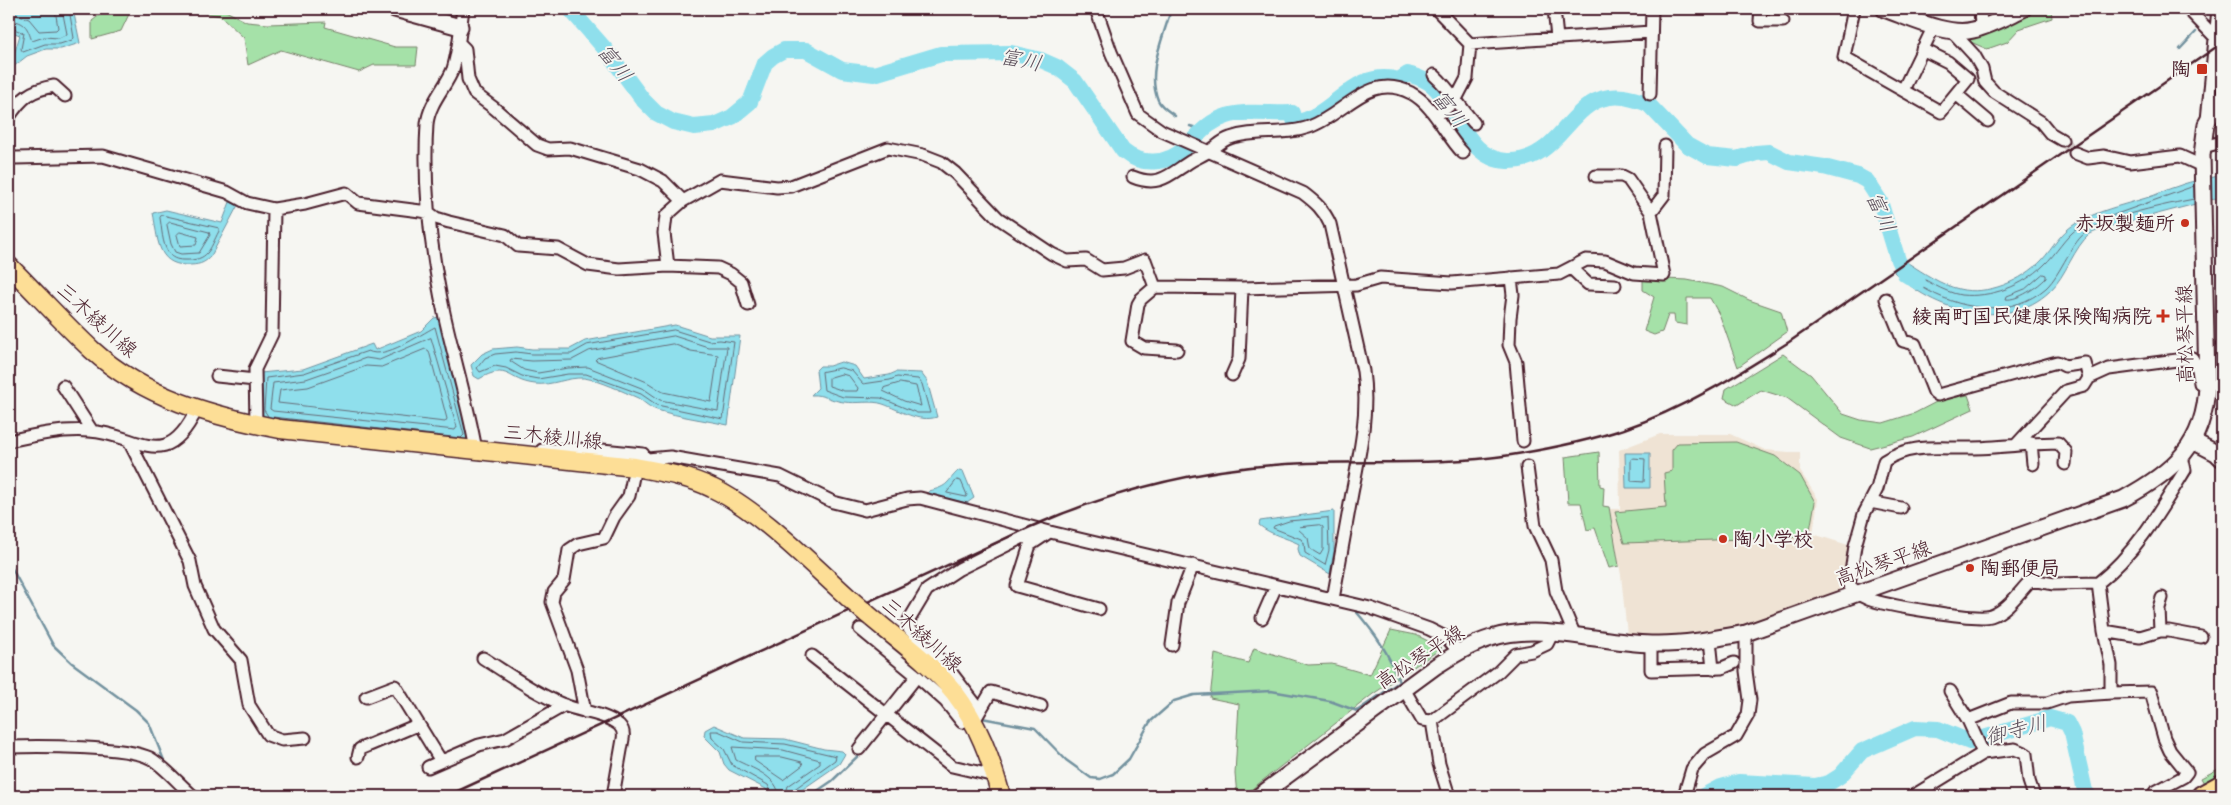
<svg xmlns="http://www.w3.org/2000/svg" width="2231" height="805" viewBox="0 0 2231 805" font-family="Caveat,'Klee One',sans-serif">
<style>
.built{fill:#efe3d4}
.green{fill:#a5e1a8;stroke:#78806a}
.water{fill:#8fdfec;stroke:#73929f}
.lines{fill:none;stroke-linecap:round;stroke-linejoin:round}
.shore{stroke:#666c78;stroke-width:1}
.stream{stroke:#73929f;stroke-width:2.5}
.river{stroke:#8fdfec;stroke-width:16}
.street-tunnel{stroke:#d4cbca;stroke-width:11;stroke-dasharray:11 5.5;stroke-linecap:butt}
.street-casing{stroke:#4a1f2b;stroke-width:15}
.secondary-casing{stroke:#4a1f2b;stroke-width:19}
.primary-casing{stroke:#4a1f2b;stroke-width:21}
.highway-casing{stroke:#4a1f2b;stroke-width:24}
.street{stroke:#f6f6f2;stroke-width:11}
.secondary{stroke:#f6f6f2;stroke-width:15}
.primary{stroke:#fdde96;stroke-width:18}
.highway{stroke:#fdde96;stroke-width:20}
.rail{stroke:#4a1f2b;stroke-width:2.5}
.primary-bridge-casing{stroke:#4a1f2b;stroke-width:21;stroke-linecap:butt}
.primary-bridge{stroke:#fdde96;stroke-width:18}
.poi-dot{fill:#c8321e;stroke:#f6f6f2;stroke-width:2}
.labels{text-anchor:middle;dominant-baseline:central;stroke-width:4;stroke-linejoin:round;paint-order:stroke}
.poi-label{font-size:20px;font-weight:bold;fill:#4a1f2b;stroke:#f6f6f2;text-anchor:end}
.street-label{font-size:20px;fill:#4a1f2b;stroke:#f6f6f2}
.water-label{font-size:21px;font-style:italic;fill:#5b4f5b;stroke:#f6f6f2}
</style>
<rect width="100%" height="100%" fill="#f6f6f2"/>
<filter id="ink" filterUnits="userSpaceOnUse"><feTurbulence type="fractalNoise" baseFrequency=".02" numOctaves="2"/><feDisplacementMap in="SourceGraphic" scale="10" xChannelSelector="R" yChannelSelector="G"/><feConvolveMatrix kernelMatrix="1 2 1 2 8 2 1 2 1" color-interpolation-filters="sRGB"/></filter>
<g filter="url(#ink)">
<path class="built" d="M1660 434H1730L1765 450 1800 453V471L1818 499 1813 534 1848 545 1840 592 1738 626 1706 633 1681 636 1627 635 1621 575 1609 509H1620L1619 450Z"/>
<path class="green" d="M107 9H152L130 12 121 31 92 39V21Z
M183 9H222L247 22 268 24 326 22 325 27 395 47H418L416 65H374L359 72 281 50 248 65 244 38 221 16Z
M2043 9H2051L2052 18 2019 29 2007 42 1987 49 1966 40Z
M1643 278 1687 280 1723 287 1749 300 1781 311 1787 332 1738 367 1720 316 1710 298H1687V325L1675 323 1674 315H1668L1662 332 1654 335 1644 331 1654 297 1643 290Z
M1783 354 1811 375 1843 414 1861 420 1883 423 1915 413 1940 400 1968 395 1973 409 1913 437 1870 448 1841 438 1787 398 1761 390 1737 405 1724 398 1726 389Z
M1736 442 1775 456 1800 475 1815 502 1810 530 1805 537 1624 543 1615 512 1666 507 1664 473 1672 471V450L1678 443Z
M1599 452 1600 486 1604 487 1603 506 1609 507 1619 566 1609 568 1595 528 1587 530 1581 503H1568L1565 457Z
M1391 630 1416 635 1442 648 1373 694 1243 796H1237L1235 774 1239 704 1210 698 1215 654 1248 663 1254 648 1308 665 1332 664 1370 675Z
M2222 767V778L2206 787 2201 778Z"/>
<path class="water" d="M9 9H73L80 43 61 49H46L27 56 9 70 20 35 9 31Z
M2222 175V197L2104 228C2100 230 2094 232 2090 234 2074 247 2066 276 2050 291 2006 333 1933 311 1894 272L1908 263C1924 273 1941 285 1959 289 1987 296 2022 281 2042 260 2053 248 2060 233 2075 224 2096 211 2123 205 2146 198 2157 195 2167 189 2178 186 2193 180 2208 179 2222 175Z
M230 202 238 205 211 256C204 264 198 265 187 265 156 265 158 237 153 213L166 210 222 223Z
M439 317 468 426 470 444 265 422 259 412 260 373 303 369 372 344 375 350 421 331 434 318Z
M675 325 710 336H740L728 425C704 420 680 417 657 410 650 408 644 402 638 398 624 392 599 380 584 378 567 377 552 386 535 384 507 381 509 362 479 379L474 376 471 365 482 354 493 349 517 347 532 349H570L585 341Z
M841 362 855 366 864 379 889 375 896 372 921 373 927 381 937 417C918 423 900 410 883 404 872 400 856 404 844 402 832 401 823 394 811 395L818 388 816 370 820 366H829Z
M1625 453H1650V488H1626Z
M959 470 963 471 974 498 967 503 927 494 929 491C950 486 946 482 959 470Z
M1334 511V551L1330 574 1300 556 1298 549 1299 544C1285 537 1271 535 1259 525L1260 521 1267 520Z
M714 725 744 738 785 739 824 749 842 751 845 754 839 764 793 796H769L766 789 729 770 724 764 720 752 704 736 705 730Z"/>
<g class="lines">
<path class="shore" d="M9 13 29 19 39 31 56 30 58 28 55 9
M9 20C27 22 27 28 32 41L44 37 59 38 67 34 62 9
M9 27 24 33 21 49 23 52 45 44H60L72 40 74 38 69 9
M2194 186 2078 228C2064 238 2057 253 2044 265 2023 286 1991 298 1961 295 1943 292 1924 279 1909 270L1903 274C1910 282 1920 286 1929 291 1966 311 2012 317 2046 288 2062 273 2071 241 2089 230 2110 216 2168 204 2194 199
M162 215 219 228V231C209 250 209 261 184 260 177 260 171 258 168 252 162 243 162 229 160 218Z
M170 222 209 232 210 235 199 253 181 254 175 252 171 244 167 225Z
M180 232 198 237 196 245 180 246 177 235Z
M2043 274 2046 275V278C2039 286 2017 301 2006 299L2007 296 2025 289Z
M674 330 709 341 720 340 734 342 723 419 657 405 641 394 586 374H568L538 379 522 376 506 368 495 366 480 372 477 368 485 358 495 354 516 352 532 354H571L587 345Z
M674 336 708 347H727L718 411 660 400 644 389 588 367 568 368 538 373 524 370 510 361 511 359 532 361 572 360 589 351Z
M431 338 457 427 455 430 273 411 270 409 273 383 306 379 366 358 379 360Z
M673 344 691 351 718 355 711 402 663 392 647 382 595 360 597 358Z
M426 349 429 351 447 419 445 422 278 403 280 390 308 387 366 366 381 367Z
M841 368 852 371 863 384 890 380 897 377 918 379 922 384 930 413H917L881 398 843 397 824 390 822 372Z
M842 374 849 376 858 388 857 391H844L829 386V378Z
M900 383 916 386 921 406 904 401 883 391 884 388Z
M268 416 264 410 266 378 304 373 368 351C385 360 419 335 435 327L464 435 461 438 273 417
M1633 458 1645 459 1644 482 1631 481V460Z
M957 480 961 481 967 495 966 497 947 493Z
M1328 518 1329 550 1325 565 1305 553 1304 543 1301 539 1273 528 1274 526 1289 521Z
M1320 525 1323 527V550L1320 555 1310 549 1308 538 1298 529 1300 527Z
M755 757H782L802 762 803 765 783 780 755 761Z
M773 796 768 785 732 765 724 749 712 738 711 731H718L743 742 785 744 836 756 835 760 793 790 791 796
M779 796C778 776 751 768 736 760L732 747 783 750 820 760V764L788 786 785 796"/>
<path class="stream" d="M1171 9C1164 37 1146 71 1158 100 1161 107 1170 112 1175 116
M2180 49 2196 32
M1190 126 1201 129
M9 563 53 645 72 663 136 710 149 723 165 763
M982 718 1035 728 1066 760 1091 778 1100 779 1113 774 1129 759 1150 722 1174 701 1194 695 1271 691 1330 701 1357 711 1399 682C1389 652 1374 632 1354 609
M810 796 832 781 862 752"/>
<path class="river" d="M570 9 606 50 643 100 656 113 673 122 694 127 714 125 732 117 750 102 765 63 773 56 784 50H806L842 70 874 74 941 54 1011 53 1041 60 1057 67 1075 81 1123 151C1141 166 1167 165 1185 148 1199 135 1207 122 1227 116 1247 110 1270 114 1292 113L1295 123C1336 115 1352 68 1399 80L1408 74C1417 77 1425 79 1432 85 1458 107 1467 160 1507 161 1565 162 1568 90 1624 97 1634 99 1641 100 1649 105L1687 145 1707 156 1737 159 1756 153 1769 152 1789 162 1824 167 1858 176 1867 181 1880 201 1898 260 1905 274 1918 282
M1703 796 1718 788 1739 782 1815 786 1829 783 1840 776 1862 751 1915 728 1938 729 1970 742 2050 718 2067 723 2072 733 2085 791 2089 796"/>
<path class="street-tunnel" d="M2062 140 2075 153"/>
<g class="street-casing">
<path id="street" d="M463 9C460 29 459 50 453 69 446 87 429 103 427 124 423 186 431 252 444 313 454 359 468 404 476 450
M1096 9 1111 52 1138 114 1162 131 1303 193C1315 202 1324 210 1330 224L1363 371C1369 412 1360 452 1352 493 1346 528 1339 564 1333 599
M1436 9 1470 44 1651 32
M1554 9 1557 38
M1761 9 1760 21H1783
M1854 9 1844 57 1941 112 1968 79 1948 62 1922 49
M1980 9 1981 27
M2188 9 2215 37
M1951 30 1974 55 1982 69 1985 82 1994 92 2041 122 2050 133 2062 140
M459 43 465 49 468 79 474 93 494 108 537 145 548 149 570 148 640 169 663 181 683 201 720 180 777 187 791 186 888 148 923 155 941 162 955 173 998 218 1052 254 1067 261 1086 260 1102 270 1124 268 1145 260 1155 287 1242 288 1356 285 1380 278 1452 283 1559 274 1586 260 1605 261 1634 273 1664 275 1651 212 1628 179 1622 176H1596
M1434 75C1450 89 1460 107 1474 123
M1903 90 1934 26
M1650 94 1652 9
M1956 94 1988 121
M1436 116 1455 101 1467 78 1470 44
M9 117C22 97 31 90 54 86L65 96
M2207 120 2218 9
M2203 147 2222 142
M2075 153 2088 158 2104 156 2130 162 2180 156 2202 166
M9 156 15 158 103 156 227 192 247 203 274 209 305 204 346 193 358 203 428 212 436 218 449 222 505 235 518 246 558 249 588 265 619 269 668 266 718 268 731 274 741 282 748 305
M1133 177C1160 188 1170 174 1191 161 1198 157 1205 154 1211 150 1217 146 1223 140 1230 138 1255 129 1284 136 1309 127 1345 115 1368 71 1411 93 1435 106 1445 135 1463 153
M1651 212 1664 195 1665 146
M668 266 664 233 666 216 683 201
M1572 269 1588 284 1615 285
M1511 278 1513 295 1510 318 1509 345 1516 362 1523 441
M1155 287 1141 299 1138 304 1132 341 1144 348 1177 350
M1886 299 1903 341 1915 344 1934 392 1938 395 2057 362 2065 366 2085 363 2089 378
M1232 375 1239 359 1242 288
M217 376 255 380
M63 386 92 431
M256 424 255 369 272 334 274 209
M9 441C35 435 61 429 89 431 140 434 165 475 197 409
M129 441 190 561 195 586 214 629 241 660 249 705 268 735 282 740 305 738
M2031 443 2033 464
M2016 445 2066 391 2084 386 2089 378 2109 369 2192 358 2198 369 2200 383 2207 385
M542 450 592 449 643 454
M625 461 670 457 780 476 833 502 865 510 907 499 920 498 1050 532 1370 608 1429 629 1447 638 1459 652
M2065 464 2066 452 2058 443C2029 443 1999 448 1970 448 1940 449 1910 443 1884 461L1877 489 1864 514 1855 546 1849 585C1855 591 1860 596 1868 599 1885 605 1976 621 1991 616 2008 610 2019 592 2031 580L2054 584 2098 583C2136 553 2160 511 2185 470L2182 456
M1527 467 1535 526 1551 560 1556 591 1575 636
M1870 502 1901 508
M1048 533 1030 545 1017 586 1099 609
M2098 583 2104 631 2111 665V693L2151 692 2164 738 2170 751 2187 772 2183 777 2155 792V796
M1262 618 1276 586
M2104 631 2140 637 2160 631H2169L2201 637
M2160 631 2159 608 2162 598
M1710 640 1713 669
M1651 644V670L1722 668 1734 663
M1172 645 1178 603 1193 565
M812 656 952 766 995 776
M483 658C510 675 535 693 564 705 581 712 604 713 619 725 623 729 624 734 623 739L613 796
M917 676 946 702 962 722 970 717
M1404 689 1422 720 1432 721 1498 672 1516 654 1532 651 1547 644 1552 634
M366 697 395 686 441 761
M980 710 947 667 909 629V620L927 590 959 569 1039 529
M585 712 577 670 552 602 554 592 564 580 569 550 578 544 604 538 614 517 629 496 635 467
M977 716 991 692 1041 706
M1968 720 2011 703H2047L2068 696 2111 693
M1432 721 1439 764 1449 796
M9 747C38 746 127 746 150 758 164 766 180 785 193 796
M859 749 917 676 860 629
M1983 753 2015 749 2026 754 2029 781 2034 796
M358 757 360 749 417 725
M428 767 479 745 505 739 565 705
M1684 796 1692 769 1705 754 1736 736 1748 715 1750 700 1746 671V633
M1913 796 1983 753 1968 720 1950 691"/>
</g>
<g class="secondary-casing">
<path id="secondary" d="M395 9 460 27
M1884 9C1908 17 1948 37 1973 30 1990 26 2008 16 2023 9
M2193 441 2216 453 2222 459
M1259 796 1436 666C1454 655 1471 644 1491 638 1539 622 1600 643 1651 644 1683 645 1714 639 1746 633L2123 499C2173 472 2205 445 2207 385L2202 155 2206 124 2222 97"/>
</g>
<g class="primary-casing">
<path id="primary" d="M9 266C37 294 63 323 92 350 145 398 212 416 280 429L635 467C661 472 688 476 712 488 759 510 811 564 851 600
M866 613C895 638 930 662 954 692 978 723 991 759 1001 796"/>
</g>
<g class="highway-casing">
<path id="highway" d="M2202 796 2222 785"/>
</g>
<use href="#street" class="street"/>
<use href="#secondary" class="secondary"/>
<use href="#primary" class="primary"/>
<use href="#highway" class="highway"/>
<path class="rail" d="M447 796 1030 527C1119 488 1211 466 1308 463 1376 461 1444 465 1511 455 1548 449 1588 441 1624 429 1683 409 1737 375 1789 342L2222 43"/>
<g class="primary-bridge-casing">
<path id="primary-bridge" d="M851 600 866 613"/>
</g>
<use href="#primary-bridge" class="primary-bridge"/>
</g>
</g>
<g class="poi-dot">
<rect x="2196" y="63" width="12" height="12" rx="2.5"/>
<circle cx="2185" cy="223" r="5"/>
<path d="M2160.5 308.5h5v5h5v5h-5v5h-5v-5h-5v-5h5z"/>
<circle cx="1723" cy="539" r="5"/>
<circle cx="1970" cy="568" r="5"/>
</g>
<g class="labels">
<g class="poi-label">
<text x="2191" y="69">陶</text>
<text x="2175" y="223">赤坂製麺所</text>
<text x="2152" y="316">綾南町国民健康保険陶病院</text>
<text x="1733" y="539" text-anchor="start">陶小学校</text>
<text x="1980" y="568" text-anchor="start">陶郵便局</text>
</g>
<g class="street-label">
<text transform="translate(97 320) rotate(42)">三木綾川線</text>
<text transform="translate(2185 334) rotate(-91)">高松琴平線</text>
<text transform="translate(553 437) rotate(6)">三木綾川線</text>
<text transform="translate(1883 563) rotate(-19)">高松琴平線</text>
<text transform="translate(922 635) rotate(42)">三木綾川線</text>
<text transform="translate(1420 657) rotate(-33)">高松琴平線</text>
</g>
<g class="water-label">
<text transform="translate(1021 60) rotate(11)">富川</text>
<text transform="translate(615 63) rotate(51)">富川</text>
<text transform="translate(1450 109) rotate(52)">富川</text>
<text transform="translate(1881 212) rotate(66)">富川</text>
<text transform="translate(2016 730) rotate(-14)">御寺川</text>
</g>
</g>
<rect width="2231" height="805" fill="none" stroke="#f6f6f2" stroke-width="30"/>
<rect x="15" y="15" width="2201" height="775" fill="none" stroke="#4a1f2b" stroke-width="2" filter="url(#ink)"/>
</svg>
